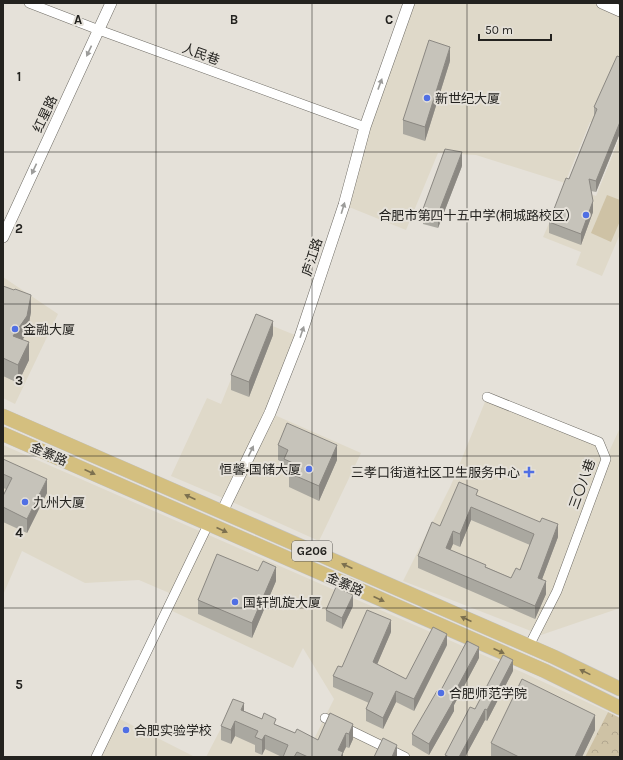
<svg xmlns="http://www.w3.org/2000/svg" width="623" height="760" viewBox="0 0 623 760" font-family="Karla,'Noto Sans SC',sans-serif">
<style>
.built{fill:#dfd9c9}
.park{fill:url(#park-crowns)}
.garden{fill:#cec2a5}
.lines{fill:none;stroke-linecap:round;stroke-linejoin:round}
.minor-casing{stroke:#6f6c65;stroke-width:10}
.tertiary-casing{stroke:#6f6c65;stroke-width:12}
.primary-casing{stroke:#c1c1c0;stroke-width:15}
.minor{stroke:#fff;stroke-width:9}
.tertiary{stroke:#fff;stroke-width:11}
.primary{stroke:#d4bf7f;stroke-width:14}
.wall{fill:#aaa8a0;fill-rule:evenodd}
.shaded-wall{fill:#8b8882}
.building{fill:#c6c3ba;stroke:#8b8882;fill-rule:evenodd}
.oneway{fill:#9c9c9a}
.oneway2{fill:#7c704f}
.grid{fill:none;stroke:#23221f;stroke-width:1;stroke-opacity:0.55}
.poi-dot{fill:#506fe4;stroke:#e5e1d9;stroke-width:1.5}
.labels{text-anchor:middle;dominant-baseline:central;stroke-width:4;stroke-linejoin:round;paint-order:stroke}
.shield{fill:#e5e1d9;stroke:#5d5b57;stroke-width:1}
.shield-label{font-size:12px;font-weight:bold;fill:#23221f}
.street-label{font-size:13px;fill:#23221f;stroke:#e5e1d9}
.poi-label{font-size:13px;fill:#23221f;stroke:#e5e1d9;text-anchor:start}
.grid-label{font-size:13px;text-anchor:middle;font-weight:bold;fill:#23221f;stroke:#e5e1d9;stroke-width:4;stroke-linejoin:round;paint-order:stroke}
</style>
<defs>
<pattern id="park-crowns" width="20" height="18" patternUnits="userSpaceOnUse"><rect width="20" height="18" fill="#cec2a5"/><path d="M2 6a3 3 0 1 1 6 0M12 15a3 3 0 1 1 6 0" fill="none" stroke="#b1a68e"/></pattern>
</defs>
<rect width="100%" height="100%" fill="#e5e1d9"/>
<path class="built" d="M409 3H602L620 11V134L590 122 565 183 476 155 438 153 406 230 344 205Z
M620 137V234L602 276 576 265 581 252 543 237 566 185 596 196Z
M3 277 58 314 15 404 3 398Z
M255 319 300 337 270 413 361 453 319 541 230 501 171 476 207 398 221 404Z
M487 397 599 442 606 458 620 428V608L541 635 403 581 451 485Z
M3 445 524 673 608 712 585 757H206L231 709 311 745 334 699 303 648 293 668 168 609 174 595 139 580 85 583 22 551 3 595Z
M116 717 195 757H96Z"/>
<path class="park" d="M608 712 620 718V757H585Z"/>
<path class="garden" d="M607 195 620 200V221L611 242 591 233Z"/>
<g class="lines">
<g class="minor-casing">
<path id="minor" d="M29 3 99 30 365 127
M487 397 599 442 606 459 557 591 529 646
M325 718 405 757
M96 757 205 531"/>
</g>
<g class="tertiary-casing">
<path id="tertiary" d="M602 3 620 11
M3 237 111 3
M222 512 270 413 300 337 344 205 365 127 409 3"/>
</g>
<g class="primary-casing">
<path id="primary" d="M3 416 554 657 620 689
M3 434 545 671 620 708"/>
</g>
<use href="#minor" class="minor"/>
<use href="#tertiary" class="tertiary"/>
<use href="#primary" class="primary"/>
</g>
<path class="wall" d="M620 57V133L596 192 591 191 593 212 581 245 549 233V222L569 179 594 116V107Z
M450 61 425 141 403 134V120Z
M462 166 438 228 423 224V209Z
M3 286 31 312 27 333 22 340 29 360 18 383 3 376Z
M273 335 249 397 231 390V375Z
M278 445 337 460 319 501 289 487V476L284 474V463L278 460Z
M3 459 47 493 27 533 3 522V496L6 489 3 488Z
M478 496 558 537 542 579 546 594 535 619 418 568V556L440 526ZM471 520 530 545 520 570 511 578 486 567 450 550 453 544 460 547Z
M276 581 252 638 198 614V600Z
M353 606 342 629 326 621V610Z
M391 632 377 664 406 679 447 645 414 711 396 702 383 729 366 721V709L369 703 333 687V676L342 667Z
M479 658 454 705V711L429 755 412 745V734L440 692Z
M513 671 487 721 485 720 465 757H445V755L475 709Z
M244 711 295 733 318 740 330 713 353 739 349 748 346 747 343 753V757H282L265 749 262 755 255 752V745L235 736 231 744 221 740V726Z
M595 730 582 757H491V743Z"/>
<path class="shaded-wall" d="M450 47V61L425 141V127Z
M620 122V133L596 192V181Z
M462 152V166L438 228V214Z
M593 201V212L581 245V234Z
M31 295V312L27 333 13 354V336Z
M273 321V335L249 397V382Z
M29 342V360L18 383V365Z
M337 445V460L319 501V486Z
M47 479V493L27 533V519Z
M471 507V520L460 547V534Z
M558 524V537L538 590V578Z
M453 531V544L446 561V548Z
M276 567V581L252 638V623Z
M546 581V594L535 619V606Z
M353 595V606L342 629V618Z
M391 620V632L373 674V662Z
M447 634V645L414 711V699Z
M479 647V658L454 705V711L429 755V744L451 699Z
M513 660V671L487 721V710Z
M396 691V702L383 729V718Z
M244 703V718L241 724V710Z
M485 709V720L465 757H459Z
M595 715V730L582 757H575Z
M235 721V736L231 744V730Z
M353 724V739L349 748V734Z
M346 733V747L343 753V757H338V750Z
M265 735V749L262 755V740Z
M397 745V757H392Z"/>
<path class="building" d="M429 40 450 47 425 127 403 120Z
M617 56 620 57V122L596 181 589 179 593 201 581 234 549 222 566 178 569 179 597 109 594 107Z
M445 149 462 152 438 214 423 209Z
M3 286 14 290 15 289 31 295 27 316 13 336 29 342 18 365 3 358Z
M256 314 273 321 249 382 231 375Z
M287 423 337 445 319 486 289 473 293 463 284 459 288 450 278 445Z
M3 459 47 479 27 519 3 507V496L12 478 3 474Z
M459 482 478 490 476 495 540 522 542 518 558 524 538 578 546 581 535 606 418 556 432 522 440 526ZM471 507 534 534 520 570 516 568 511 578 485 567 486 565 446 548 453 531 460 534Z
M217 554 258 571 263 561 276 567 252 623 198 600Z
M336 587 353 595 342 618 326 610Z
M367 610 391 620 373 662 406 679 433 627 447 634 414 699 396 691 383 718 366 709 373 693 333 676 338 666 342 667Z
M467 641 479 647 451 699 454 700 429 744 412 734 437 691 440 692Z
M503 655 513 660 487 710 485 709 459 757H449L445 755 470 707 475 709Z
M522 679 595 715 575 757H519L491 743Z
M233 699 244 703 241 710 262 719 264 713 276 719 274 724 295 733 297 729 318 740 330 713 353 724 349 734 346 733 338 750 343 752 341 757H308L297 752 294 757H283L288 745 265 735 262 740 255 737 258 731 235 721 231 730 221 726Z
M383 738 397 745 392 757H374Z"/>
<defs><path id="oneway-solid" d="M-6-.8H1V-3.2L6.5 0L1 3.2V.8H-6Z"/></defs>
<g class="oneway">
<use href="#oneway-solid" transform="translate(89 51) rotate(115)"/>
<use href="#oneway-solid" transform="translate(380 84) rotate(-70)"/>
<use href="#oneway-solid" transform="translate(34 169) rotate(115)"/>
<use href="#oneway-solid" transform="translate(343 208) rotate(-73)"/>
<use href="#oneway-solid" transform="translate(302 332) rotate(-71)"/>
<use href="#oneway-solid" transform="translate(251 451) rotate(-64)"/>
</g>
<g class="oneway2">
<use href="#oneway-solid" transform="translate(90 472) rotate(24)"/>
<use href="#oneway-solid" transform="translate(190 497) rotate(-156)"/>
<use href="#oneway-solid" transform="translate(222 530) rotate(24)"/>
<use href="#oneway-solid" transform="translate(347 566) rotate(-156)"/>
<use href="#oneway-solid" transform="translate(379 599) rotate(24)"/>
<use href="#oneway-solid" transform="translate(466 619) rotate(-156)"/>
<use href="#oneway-solid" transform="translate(499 651) rotate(24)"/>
<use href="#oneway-solid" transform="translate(585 672) rotate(-154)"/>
</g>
<path class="grid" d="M156 3V757M312 3V757M467 3V757M3 152H620M3 304H620M3 456H620M3 608H620"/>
<g class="poi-dot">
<circle cx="427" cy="98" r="4"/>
<circle cx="586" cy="215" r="4"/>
<circle cx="15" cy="329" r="4"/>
<circle cx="309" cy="469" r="4"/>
<path d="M527 466h4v4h4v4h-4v4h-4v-4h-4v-4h4z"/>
<circle cx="25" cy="502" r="4"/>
<circle cx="235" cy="602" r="4"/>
<circle cx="441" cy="693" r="4"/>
<circle cx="126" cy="730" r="4"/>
</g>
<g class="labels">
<rect class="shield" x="292" y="541" width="40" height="20" rx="3"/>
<g class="shield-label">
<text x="312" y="551">G206</text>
</g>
<g class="street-label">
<text transform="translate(201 54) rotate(20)">人民巷</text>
<text transform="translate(45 114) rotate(-65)">红星路</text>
<text transform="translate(312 257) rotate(-72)">庐江路</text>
<text transform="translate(49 454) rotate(24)">金寨路</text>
<text transform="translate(582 484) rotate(-70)">三〇八巷</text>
<text transform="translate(345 584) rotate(24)">金寨路</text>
</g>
<g class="poi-label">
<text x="435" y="98">新世纪大厦</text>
<text x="578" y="215" text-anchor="end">合肥市第四十五中学(桐城路校区）</text>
<text x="23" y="329">金融大厦</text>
<text x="301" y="469" text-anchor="end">恒馨•国储大厦</text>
<text x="520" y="472" text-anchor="end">三孝口街道社区卫生服务中心</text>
<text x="33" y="502">九州大厦</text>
<text x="243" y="602">国轩凯旋大厦</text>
<text x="449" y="693">合肥师范学院</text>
<text x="134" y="730">合肥实验学校</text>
</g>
</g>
<g class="grid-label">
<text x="78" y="24">A</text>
<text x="234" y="24">B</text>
<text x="389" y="24">C</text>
<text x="19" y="81">1</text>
<text x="19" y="233">2</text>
<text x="19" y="385">3</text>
<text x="19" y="537">4</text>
<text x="19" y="689">5</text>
</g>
<rect width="623" height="760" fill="none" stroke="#23221f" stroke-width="8"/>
<path d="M479 34v6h72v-6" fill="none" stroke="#23221f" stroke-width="2"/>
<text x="485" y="34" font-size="12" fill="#23221f" stroke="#e5e1d9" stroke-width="3" paint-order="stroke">50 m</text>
</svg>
